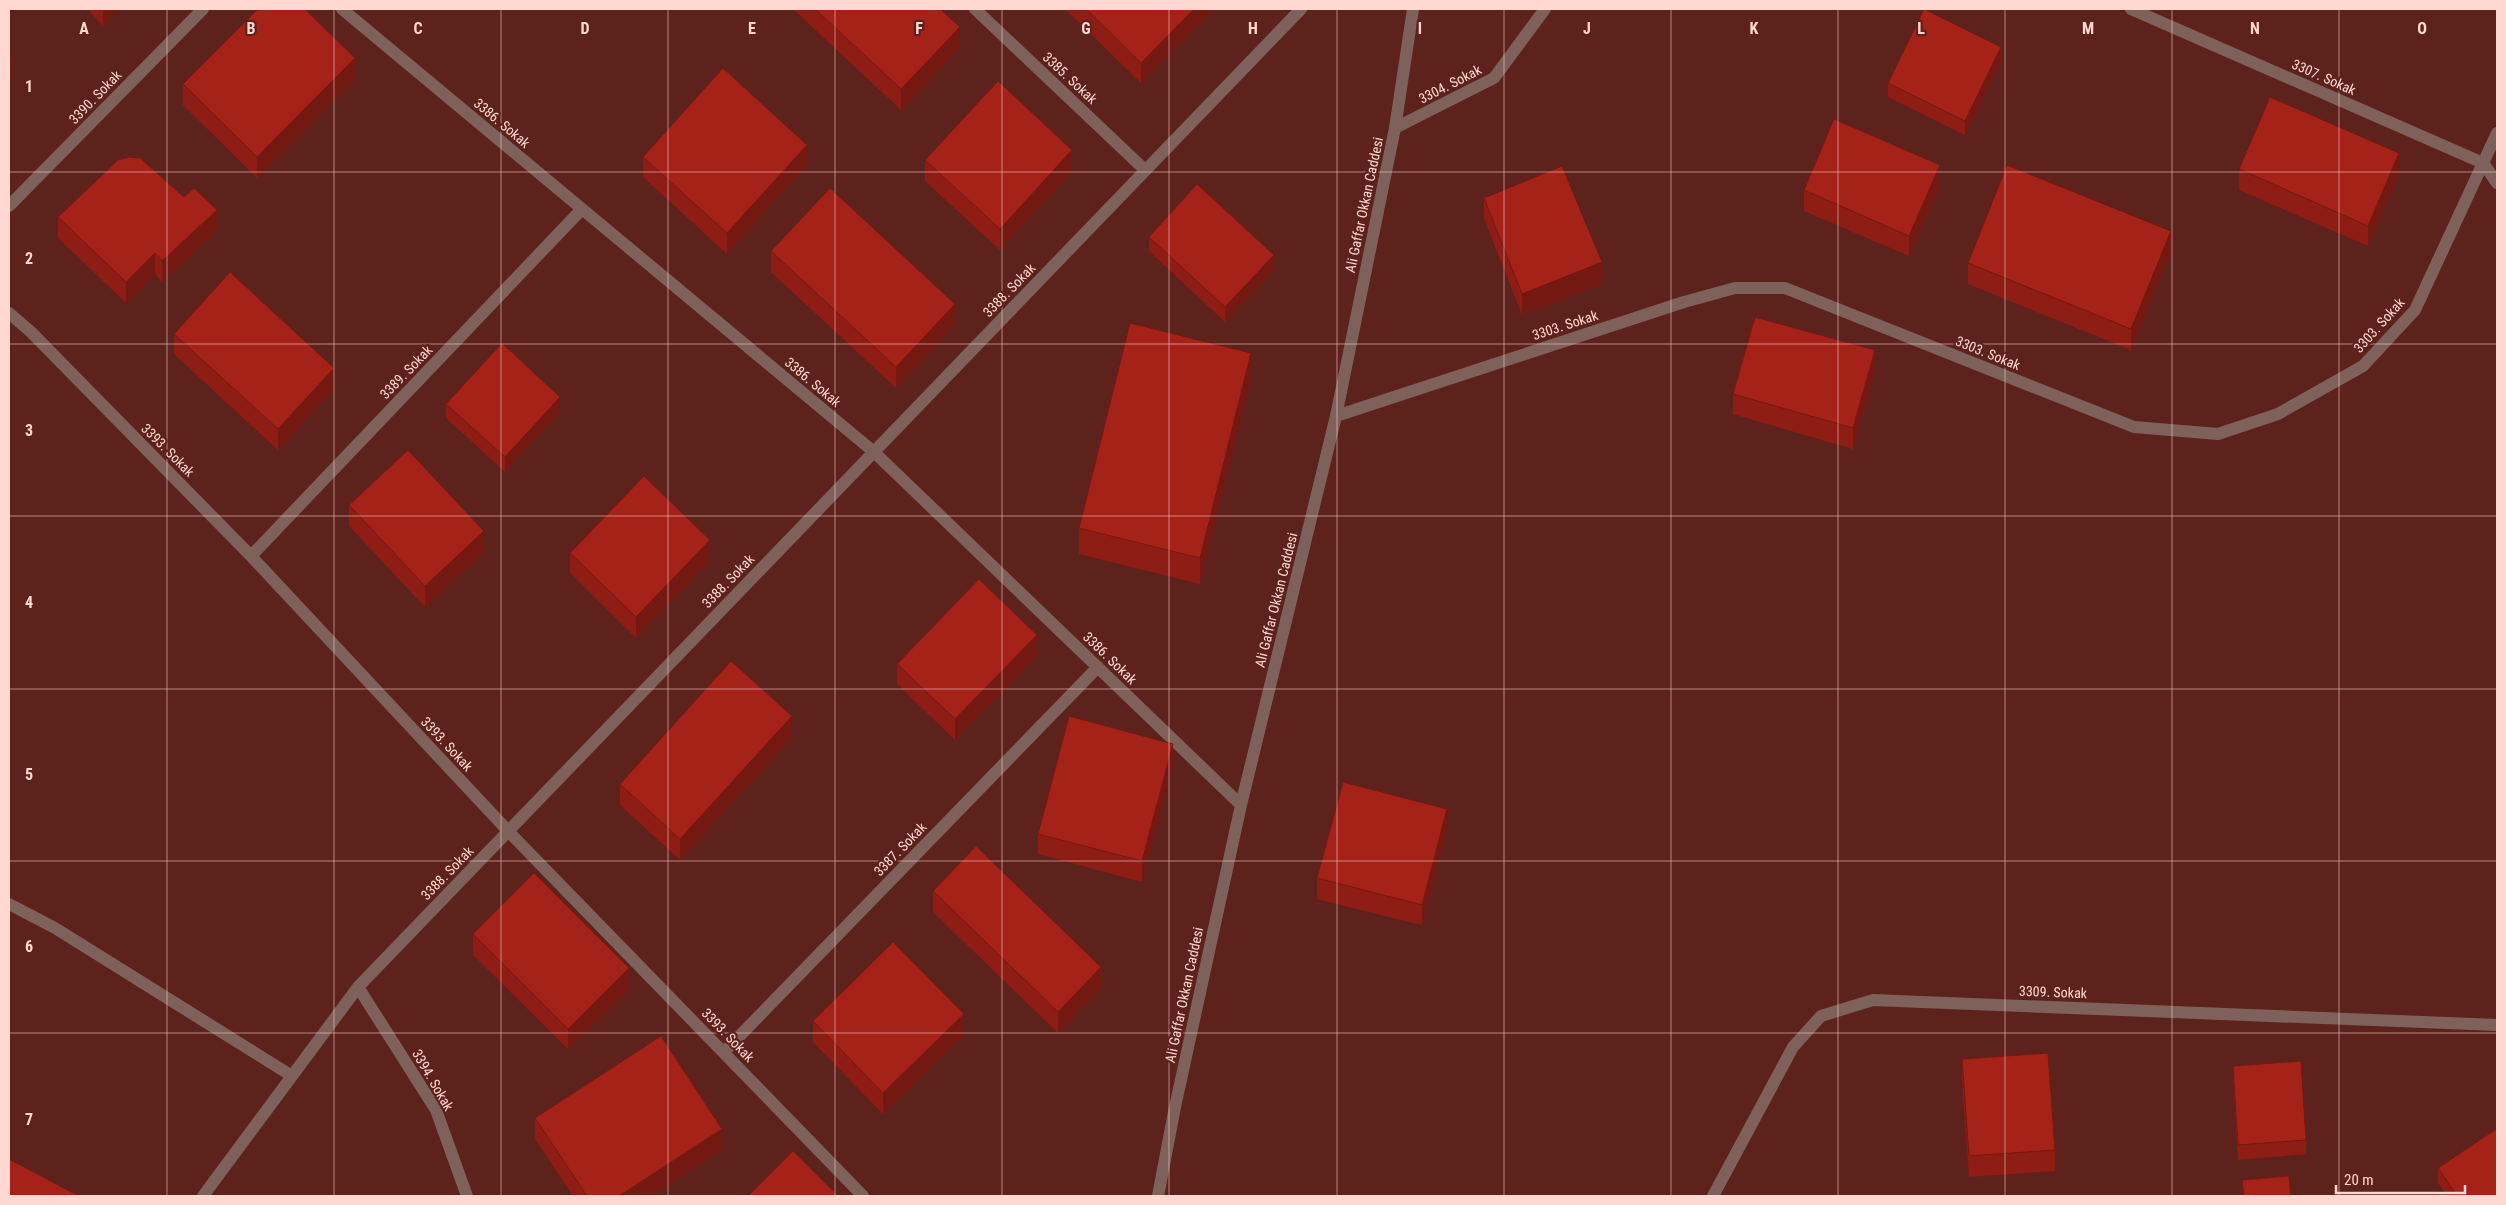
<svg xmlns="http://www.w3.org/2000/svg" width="2506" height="1205" viewBox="0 0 2506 1205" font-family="'Roboto Condensed',sans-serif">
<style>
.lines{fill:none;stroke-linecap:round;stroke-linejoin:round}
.minor{stroke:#7f615c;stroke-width:12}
.wall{fill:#8e1d16}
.shaded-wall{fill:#741812}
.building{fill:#a52219;stroke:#741812}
.grid{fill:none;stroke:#ffd8d2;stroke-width:1;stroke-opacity:0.55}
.labels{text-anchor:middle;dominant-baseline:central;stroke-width:4.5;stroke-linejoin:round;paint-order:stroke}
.street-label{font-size:14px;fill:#ffd8d2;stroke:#5e221c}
.grid-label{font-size:16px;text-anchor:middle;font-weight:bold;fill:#ffd8d2;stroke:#5e221c;stroke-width:4.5;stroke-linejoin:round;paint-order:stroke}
</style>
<rect width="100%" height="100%" fill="#5e221c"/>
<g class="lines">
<path class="minor" d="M342 9 874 452 1241 805
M975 9 1145 170
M2131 9 2483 163 2497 183
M1395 128 1494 78 1545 9
M9 206 203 9
M9 313 31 332 251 556 508 831 863 1196
M1336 416 1684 302 1735 288H1785L2134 427 2218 434 2278 414 2363 366 2415 310 2497 133
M251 556 582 209
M9 904 55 928 292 1076
M358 987 436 1110 467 1196
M724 1052 1098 667
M203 1196 358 987 1301 9
M1158 1196 1175 1107 1241 805 1336 416 1395 128 1413 9
M1713 1196 1793 1047 1821 1016 1873 1000 2497 1025"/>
</g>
<path class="wall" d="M87 9H120L103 26Z
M793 9H940L960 48 901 110Z
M1065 9H1209V14L1141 83Z
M2001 62 1965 135 1888 97V83Z
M355 79 257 178 183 105V84Z
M643 157 807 165 727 254 643 177Z
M925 160 1072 171 1000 250 925 181Z
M2239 169 2399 174 2368 246 2239 190Z
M1940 185 1909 256 1804 211V190Z
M1484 198 1602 283 1522 315 1484 218Z
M58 217 217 230 162 282 155 274 126 303 58 238Z
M1149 237 1274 270 1225 322 1149 251Z
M771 251 955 325 896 388 771 272Z
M2171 252 2131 350 1968 284V263Z
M174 334 334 389 278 450 174 354Z
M1875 371 1853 449 1733 414V394Z
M1251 380 1200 584 1079 554V528Z
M446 404 560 411 505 472 446 418Z
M349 505 484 552 425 607 349 526Z
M570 553 710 561 636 638 570 573Z
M1037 655 955 740 897 684V664Z
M792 737 680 860 620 805V784Z
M1173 765 1142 882 1038 854V834Z
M1447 830 1422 925 1317 899V878Z
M933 891 1101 988 1058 1033 933 912Z
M473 934 629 989 568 1049 473 955Z
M813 1021 964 1035 883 1114 813 1042Z
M1962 1059 2055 1150V1171L1969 1177 1962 1080Z
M2233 1066 2306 1140V1154L2238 1160 2233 1081Z
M535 1118 722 1150 651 1196H573L535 1139Z
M2438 1168 2497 1196H2447L2438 1183Z
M2242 1180 2291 1196H2243Z"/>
<path class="shaded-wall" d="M103 9H120L103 26Z
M1194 9H1209V14L1141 83V63Z
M960 27V48L901 110V89Z
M2001 47V62L1965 135V121Z
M11 57V78L9 80V60Z
M355 58V79L257 178V157Z
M807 145V165L727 254V233Z
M1072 150V171L1000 250V229Z
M2399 153V174L2368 246V226Z
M1940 165V185L1909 256V236Z
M217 210V230L162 282V261Z
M2171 231V252L2131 350V329Z
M155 253V274L126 303V282Z
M1274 255V270L1225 322V307Z
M1602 262V283L1522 315V294Z
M955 304V325L896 388V367Z
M1875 350V371L1853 449V428Z
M1251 353V380L1200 584V558Z
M334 368V389L278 450V429Z
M560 397V411L505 472V457Z
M484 531V552L425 607V586Z
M710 540V561L636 638V617Z
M1037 635V655L955 740V719Z
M792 716V737L680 860V839Z
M1173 744V765L1142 882V861Z
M1447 809V830L1422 925V905Z
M1101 967V988L1058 1033V1012Z
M629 968V989L568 1049V1029Z
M964 1014V1035L883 1114V1093Z
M722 1129V1150L651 1196H619Z"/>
<path class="building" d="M258 9H305L355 58 257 157 183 84Z
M815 9H940L960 27 901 89Z
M1086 9H1194L1141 63Z
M1924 9 2001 47 1965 121 1888 83Z
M723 68 807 145 727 233 643 157Z
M998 81 1072 150 1000 229 925 160Z
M2270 97 2399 153 2368 226 2239 169Z
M1834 119 1940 165 1909 236 1804 190Z
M129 157 140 158 184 197 194 188 217 210 162 261 155 253 126 282 58 217 118 160Z
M2007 165 2171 231 2131 329 1968 263Z
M1562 166 1602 262 1522 294 1484 198Z
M1197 184 1274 255 1225 307 1149 237Z
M830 188 955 304 896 367 771 251Z
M230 272 334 368 278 429 174 334Z
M1755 317 1875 350 1853 428 1733 394Z
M1130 323 1251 353 1200 558 1079 528Z
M502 343 560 397 505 457 446 404Z
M408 450 484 531 425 586 349 505Z
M644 476 710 540 636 617 570 553Z
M979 579 1037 635 955 719 897 664Z
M731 661 792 716 680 839 620 784Z
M1069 716 1173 744 1142 861 1038 834Z
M1343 782 1447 809 1422 905 1317 878Z
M976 846 1101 967 1058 1012 933 891Z
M534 873 629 968 568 1029 473 934Z
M893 942 964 1014 883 1093 813 1021Z
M661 1036 722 1129 619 1196H587L535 1118Z
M2048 1053 2055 1150 1969 1156 1962 1059Z
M2301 1061 2306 1140 2238 1145 2233 1066Z
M2496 1129 2497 1131V1196H2457L2438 1168Z
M793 1151 838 1196H748Z
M9 1159 79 1196H9Z
M2289 1176 2291 1196H2244L2242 1180Z"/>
<path class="grid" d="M167 9V1196M334 9V1196M501 9V1196M668 9V1196M835 9V1196M1002 9V1196M1169 9V1196M1337 9V1196M1504 9V1196M1671 9V1196M1838 9V1196M2005 9V1196M2172 9V1196M2339 9V1196M9 172H2497M9 344H2497M9 516H2497M9 689H2497M9 861H2497M9 1033H2497"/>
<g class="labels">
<g class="street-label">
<text transform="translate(2324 77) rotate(24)">3307. Sokak</text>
<text transform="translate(1070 78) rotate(43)">3385. Sokak</text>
<text transform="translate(1450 84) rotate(-27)">3304. Sokak</text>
<text transform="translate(95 97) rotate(-46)">3390. Sokak</text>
<text transform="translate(502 123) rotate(40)">3386. Sokak</text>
<text transform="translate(1364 205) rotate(-78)">Ali Gaffar Okkan Caddesi</text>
<text transform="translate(1009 290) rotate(-46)">3388. Sokak</text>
<text transform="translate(1565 325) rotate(-18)">3303. Sokak</text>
<text transform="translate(2379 325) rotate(-48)">3303. Sokak</text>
<text transform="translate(1988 353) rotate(22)">3303. Sokak</text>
<text transform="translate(406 372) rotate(-46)">3389. Sokak</text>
<text transform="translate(813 382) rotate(40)">3386. Sokak</text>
<text transform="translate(168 450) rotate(45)">3393. Sokak</text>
<text transform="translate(728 581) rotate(-46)">3388. Sokak</text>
<text transform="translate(1276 600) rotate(-76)">Ali Gaffar Okkan Caddesi</text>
<text transform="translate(1110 658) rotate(44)">3386. Sokak</text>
<text transform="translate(447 744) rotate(47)">3393. Sokak</text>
<text transform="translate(900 849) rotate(-46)">3387. Sokak</text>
<text transform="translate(447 873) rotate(-46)">3388. Sokak</text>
<text transform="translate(2053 992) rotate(2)">3309. Sokak</text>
<text transform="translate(1184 995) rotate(-78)">Ali Gaffar Okkan Caddesi</text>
<text transform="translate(728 1035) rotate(46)">3393. Sokak</text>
<text transform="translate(433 1080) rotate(60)">3394. Sokak</text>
</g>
</g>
<g class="grid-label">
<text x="84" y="34">A</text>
<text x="251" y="34">B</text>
<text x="418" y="34">C</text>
<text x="585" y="34">D</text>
<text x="752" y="34">E</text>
<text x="919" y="34">F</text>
<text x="1086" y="34">G</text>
<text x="1253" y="34">H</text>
<text x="1420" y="34">I</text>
<text x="1587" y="34">J</text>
<text x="1754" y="34">K</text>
<text x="1921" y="34">L</text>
<text x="2088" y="34">M</text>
<text x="2255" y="34">N</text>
<text x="2422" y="34">O</text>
<text x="29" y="92">1</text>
<text x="29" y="264">2</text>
<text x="29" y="436">3</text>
<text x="29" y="608">4</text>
<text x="29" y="780">5</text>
<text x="29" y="952">6</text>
<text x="29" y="1125">7</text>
</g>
<rect width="2506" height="1205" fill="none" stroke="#ffd8d2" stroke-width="20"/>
<path d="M2336 1185v8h129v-8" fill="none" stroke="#ffd8d2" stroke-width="2.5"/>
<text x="2344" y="1185" font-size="15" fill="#ffd8d2" stroke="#5e221c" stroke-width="4" paint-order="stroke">20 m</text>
</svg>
